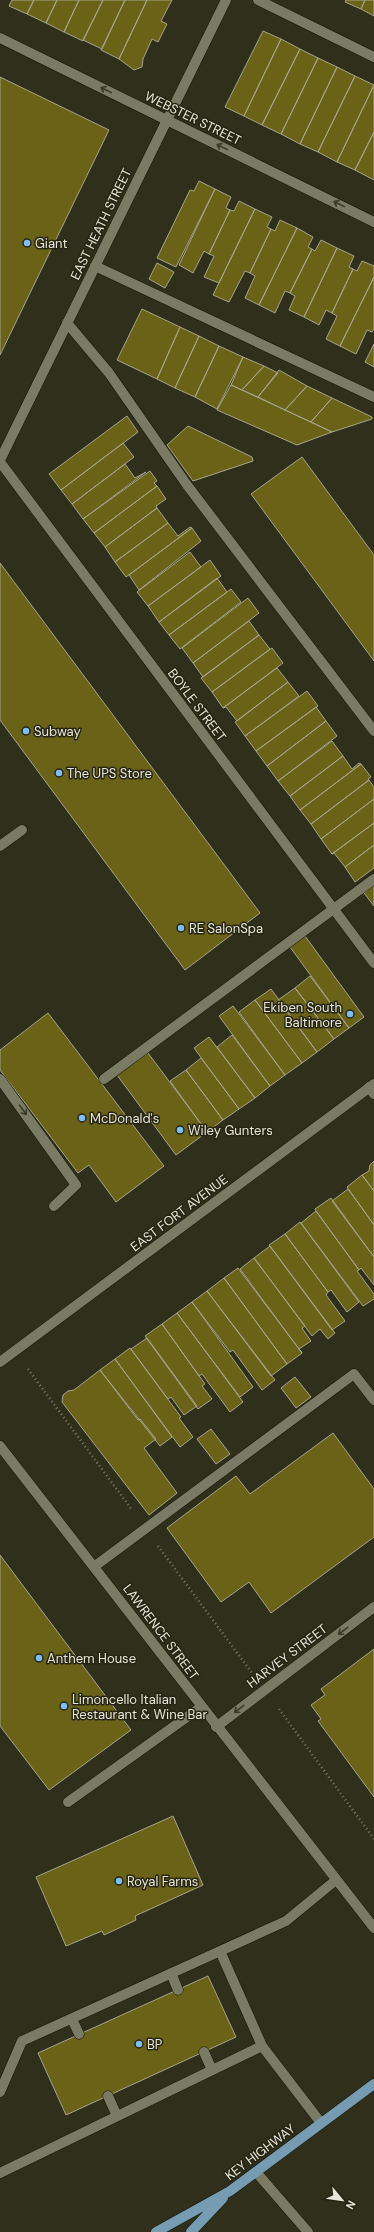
<svg xmlns="http://www.w3.org/2000/svg" width="374" height="2232" viewBox="0 0 374 2232" font-family="'DM Sans',sans-serif">
<style>
.building{fill:#696217;stroke:#a7a58e}
.lines{fill:none;stroke-linecap:round;stroke-linejoin:round}
.service-casing{stroke:#181605;stroke-width:11}
.minor-casing{stroke:#181605;stroke-width:11}
.tertiary-casing{stroke:#181605;stroke-width:11}
.primary-casing{stroke:#181605;stroke-width:11}
.path{stroke:#7e7d6d;stroke-width:2.5;stroke-dasharray:1 3;stroke-linecap:butt}
.service{stroke:#7b7a64;stroke-width:10}
.minor{stroke:#7b7a64;stroke-width:10}
.tertiary{stroke:#7b7a64;stroke-width:10}
.primary{stroke:#769cb3;stroke-width:10}
.oneway{stroke:#3c3a26}
.poi-dot{fill:#7cbef9;stroke:#272512;stroke-width:1.5}
.labels{text-anchor:middle;dominant-baseline:central;stroke-width:3;stroke-linejoin:round;paint-order:stroke}
.street-label{font-size:13px;fill:#e7e6da;stroke:#272512}
.poi-label{font-size:13px;fill:#e7e6da;stroke:#272512;text-anchor:start}
</style>
<rect width="100%" height="100%" fill="#302f1b"/>
<path class="building" d="M12 0H34L27 14 9 6Z
M34 0H57L46 23 27 14Z
M57 0H79L64 32 46 23Z
M79 0H103L83 41 64 32Z
M103 0H125L102 49 83 40Z
M125 0H147L119 59 101 50Z
M147 0H172L161 21 167 24 158 42 152 39 143 59 142 67 134 70 119 59Z
M346 0H365L361 9 345 2Z
M365 0H374V16L361 9Z
M263 31 281 39 244 116 225 107Z
M281 39 300 49 262 125 244 116Z
M300 49 318 58 281 134 262 125Z
M318 58 337 67 300 144 281 134Z
M337 67 355 76 318 152 300 144Z
M355 76 374 85 337 162 318 152Z
M0 77 109 130 0 355Z
M374 85V132L355 170 337 162Z
M374 132V180L355 170Z
M199 181 215 189 176 267 157 258 190 190 194 191Z
M215 189 231 197 226 208 230 210 209 254 204 251 193 273 179 265Z
M239 201 255 209 219 283 204 277 214 256 209 254 230 210 234 211Z
M255 209 272 217 267 227 271 229 250 273 245 271 229 302 213 295Z
M280 220 297 228 259 305 245 298 255 276 250 273 271 229 275 231Z
M297 228 313 237 308 247 312 249 290 293 285 291 275 313 259 305Z
M321 240 337 248 304 317 289 310 295 296 290 293 312 249 315 251Z
M337 248 354 256 349 267 353 269 332 313 326 310 319 325 304 317Z
M362 261 374 266V277L340 346 326 339 337 316 332 313 353 269 357 271Z
M157 263 174 272 165 288 149 279Z
M374 277V329L372 332 367 330 356 354 340 346Z
M142 309 180 327 157 379 117 360Z
M180 327 199 336 175 388 157 379Z
M199 336 219 346 195 397 175 388Z
M374 344V367L365 362Z
M219 346 243 357 217 409 195 397Z
M243 357 264 366 242 390 231 385Z
M264 366 278 373 258 397 242 390Z
M279 370 307 386 285 410 258 397Z
M231 385 285 410 332 432 297 445 217 410Z
M307 386 332 398 311 422 285 410Z
M332 398 372 417V419L332 432 311 422Z
M127 416 138 432 61 490 49 474Z
M188 426 252 457 253 461 193 481 167 445Z
M123 443 134 457 72 504 61 490Z
M302 457 374 555V661L251 494Z
M125 464 135 478 146 472 83 519 72 504Z
M150 471 157 481 154 483 157 486 94 533 83 519Z
M157 486 166 499 156 506 157 508 105 547 94 533Z
M157 508 168 523 115 562 105 547Z
M168 523 178 536 190 527 192 528 126 577 115 562Z
M192 528 201 541 139 590 129 575Z
M190 552 201 567 148 606 137 592Z
M210 560 221 576 159 622 148 606Z
M0 563 260 913 185 970 0 720Z
M217 578 227 592 169 635 159 622Z
M231 589 241 602 180 649 169 635Z
M248 598 259 613 193 663 182 648Z
M249 621 259 635 203 677 193 663Z
M259 635 270 649 212 692 201 678Z
M272 648 283 663 223 708 212 692Z
M277 668 288 682 237 721 226 707 223 708Z
M288 682 299 696 245 736 235 722Z
M307 691 318 706 256 751 245 736Z
M316 707 326 721 267 766 256 751Z
M326 721 337 736 278 781 267 766Z
M332 741 343 756 290 796 278 781Z
M343 756 352 769 359 763 361 764 300 810 290 796Z
M361 764 371 777 368 779 369 780 311 824 300 810Z
M369 780 374 787V799L321 839 311 824Z
M374 799V823L332 854 321 839Z
M374 823V845L345 867 334 853 332 854Z
M374 845V868L355 882 345 867Z
M374 885V906L364 893Z
M305 936 364 1017 349 1028 290 947Z
M310 976 349 1028 334 1039 295 988Z
M295 988 334 1039 317 1052 278 1000Z
M271 989 317 1052 302 1063 255 1000Z
M255 1000 302 1063 285 1075 239 1012Z
M233 1006 285 1075 270 1086 219 1016Z
M48 1013 164 1166 116 1202 89 1165 78 1173 0 1070V1050Z
M232 1035 270 1086 255 1098 217 1047Z
M209 1037 255 1098 239 1109 194 1048Z
M148 1053 207 1132 176 1155 117 1075Z
M201 1058 239 1109 223 1120 186 1070Z
M186 1070 223 1120 207 1132 170 1081Z
M374 1161V1191L362 1175 369 1171 370 1165Z
M362 1175 374 1191V1225L347 1187Z
M348 1189 374 1225V1257L332 1201Z
M331 1198 374 1257V1285L361 1268 359 1270 316 1211 315 1209Z
M316 1211 359 1270 357 1271 374 1294V1299L363 1306 301 1223Z
M300 1222 359 1302 347 1312 331 1290 328 1292 285 1234Z
M285 1234 328 1292 326 1295 345 1321 332 1330 269 1245Z
M270 1246 335 1333 328 1339 320 1329 312 1336 254 1258Z
M254 1258 305 1326 302 1328 311 1341 299 1349 302 1353 240 1269Z
M238 1268 302 1353 287 1364 224 1278Z
M224 1278 287 1364 271 1376 207 1291Z
M207 1291 275 1380 262 1390 233 1350 230 1352 192 1302Z
M192 1302 253 1387 240 1397 177 1313Z
M177 1313 243 1402 230 1412 202 1374 199 1376 162 1324Z
M162 1324 205 1384 202 1386 212 1399 198 1409 145 1336Z
M147 1338 197 1406 184 1415 171 1397 168 1399 131 1349Z
M130 1348 181 1417 179 1418 193 1437 180 1447 115 1359Z
M115 1359 172 1437 160 1446 100 1370Z
M100 1370 138 1420 140 1419 156 1439 144 1448 177 1493 149 1515 62 1402 63 1395 68 1391 74 1390Z
M295 1377 311 1397 296 1408 281 1388Z
M211 1429 230 1454 216 1464 197 1439Z
M333 1433 374 1489V1537L271 1613 249 1582 221 1602 167 1528 236 1476 250 1494Z
M0 1555 131 1730 49 1790 0 1726Z
M374 1649V1797L318 1721 321 1719 311 1705 325 1695 321 1689Z
M173 1816 203 1885 135 1916 136 1920 104 1935 102 1931 66 1946 36 1877Z
M208 1976 236 2037 66 2115 38 2053Z"/>
<g class="lines">
<g class="service-casing">
<path id="service" d="M258 0 374 57
M95 266 374 397
M67 323 109 373 187 485 374 731
M0 846 22 830
M0 1079 76 1185 54 1206
M104 1079 374 879
M95 1566 354 1374 374 1400
M68 1802 201 1707
M220 1951 262 2046 321 2123
M171 1973 178 1990
M72 2019 79 2034
M204 2052 212 2070
M0 2092 22 2041 286 1921 336 1880
M108 2096 117 2116
M256 2172 308 2232
M0 2173 262 2046"/>
</g>
<g class="minor-casing">
<path id="minor" d="M0 38 374 222
M0 460 226 0
M0 462 374 963
M369 1087 374 1094
M216 1727 374 1607"/>
</g>
<g class="tertiary-casing">
<path id="tertiary" d="M0 1362 374 1084
M0 1446 374 1928"/>
</g>
<g class="primary-casing">
<path id="primary" d="M156 2232 230 2191 374 2084
M191 2232 223 2198"/>
</g>
<path class="path" d="M28 1369 132 1510
M158 1546 252 1673
M279 1709 374 1839"/>
<use href="#service" class="service"/>
<use href="#minor" class="minor"/>
<use href="#tertiary" class="tertiary"/>
<use href="#primary" class="primary"/>
</g>
<defs><path id="oneway-shaft" d="M-6 0H5M1.5-3L5.5 0L1.5 3" fill="none" stroke-width="1.6" stroke-linecap="round" stroke-linejoin="round"/></defs>
<g class="oneway">
<use href="#oneway-shaft" transform="translate(106 90) rotate(-154)"/>
<use href="#oneway-shaft" transform="translate(222 147) rotate(-154)"/>
<use href="#oneway-shaft" transform="translate(339 204) rotate(-154)"/>
<use href="#oneway-shaft" transform="translate(23 1110) rotate(54)"/>
<use href="#oneway-shaft" transform="translate(343 1631) rotate(143)"/>
<use href="#oneway-shaft" transform="translate(239 1709) rotate(142)"/>
</g>
<g class="poi-dot">
<circle cx="27" cy="243" r="4"/>
<circle cx="26" cy="731" r="4"/>
<circle cx="59" cy="773" r="4"/>
<circle cx="181" cy="928" r="4"/>
<circle cx="350" cy="1014" r="4"/>
<circle cx="82" cy="1118" r="4"/>
<circle cx="180" cy="1130" r="4"/>
<circle cx="39" cy="1658" r="4"/>
<circle cx="64" cy="1706" r="4"/>
<circle cx="119" cy="1881" r="4"/>
<circle cx="139" cy="2044" r="4"/>
</g>
<g class="labels">
<g class="street-label">
<text transform="translate(193 118) rotate(26)">WEBSTER STREET</text>
<text transform="translate(101 224) rotate(-64)">EAST HEATH STREET</text>
<text transform="translate(197 705) rotate(53)">BOYLE STREET</text>
<text transform="translate(179 1213) rotate(-37)">EAST FORT AVENUE</text>
<text transform="translate(161 1632) rotate(53)">LAWRENCE STREET</text>
<text transform="translate(287 1656) rotate(-37)">HARVEY STREET</text>
<text transform="translate(260 2152) rotate(-37)">KEY HIGHWAY</text>
</g>
<g class="poi-label">
<text x="35" y="243">Giant</text>
<text x="34" y="731">Subway</text>
<text x="67" y="773">The UPS Store</text>
<text x="189" y="928">RE SalonSpa</text>
<text x="342" y="1007" text-anchor="end">Ekiben South<tspan x="342" dy="15">Baltimore</tspan></text>
<text x="90" y="1118">McDonald's</text>
<text x="188" y="1130">Wiley Gunters</text>
<text x="47" y="1658">Anthem House</text>
<text x="72" y="1699">Limoncello Italian<tspan x="72" dy="15">Restaurant &amp; Wine Bar</tspan></text>
<text x="127" y="1881">Royal Farms</text>
<text x="147" y="2044">BP</text>
</g>
</g>
<g transform="translate(342 2200) rotate(119)" stroke="#272512" stroke-width="3" paint-order="stroke">
<path d="M0-3L7 15L0 10L-7 15Z" fill="#e7e6da"/>
<text y="-6" font-size="11" font-weight="bold" text-anchor="middle" fill="#e7e6da">N</text>
</g>
</svg>
